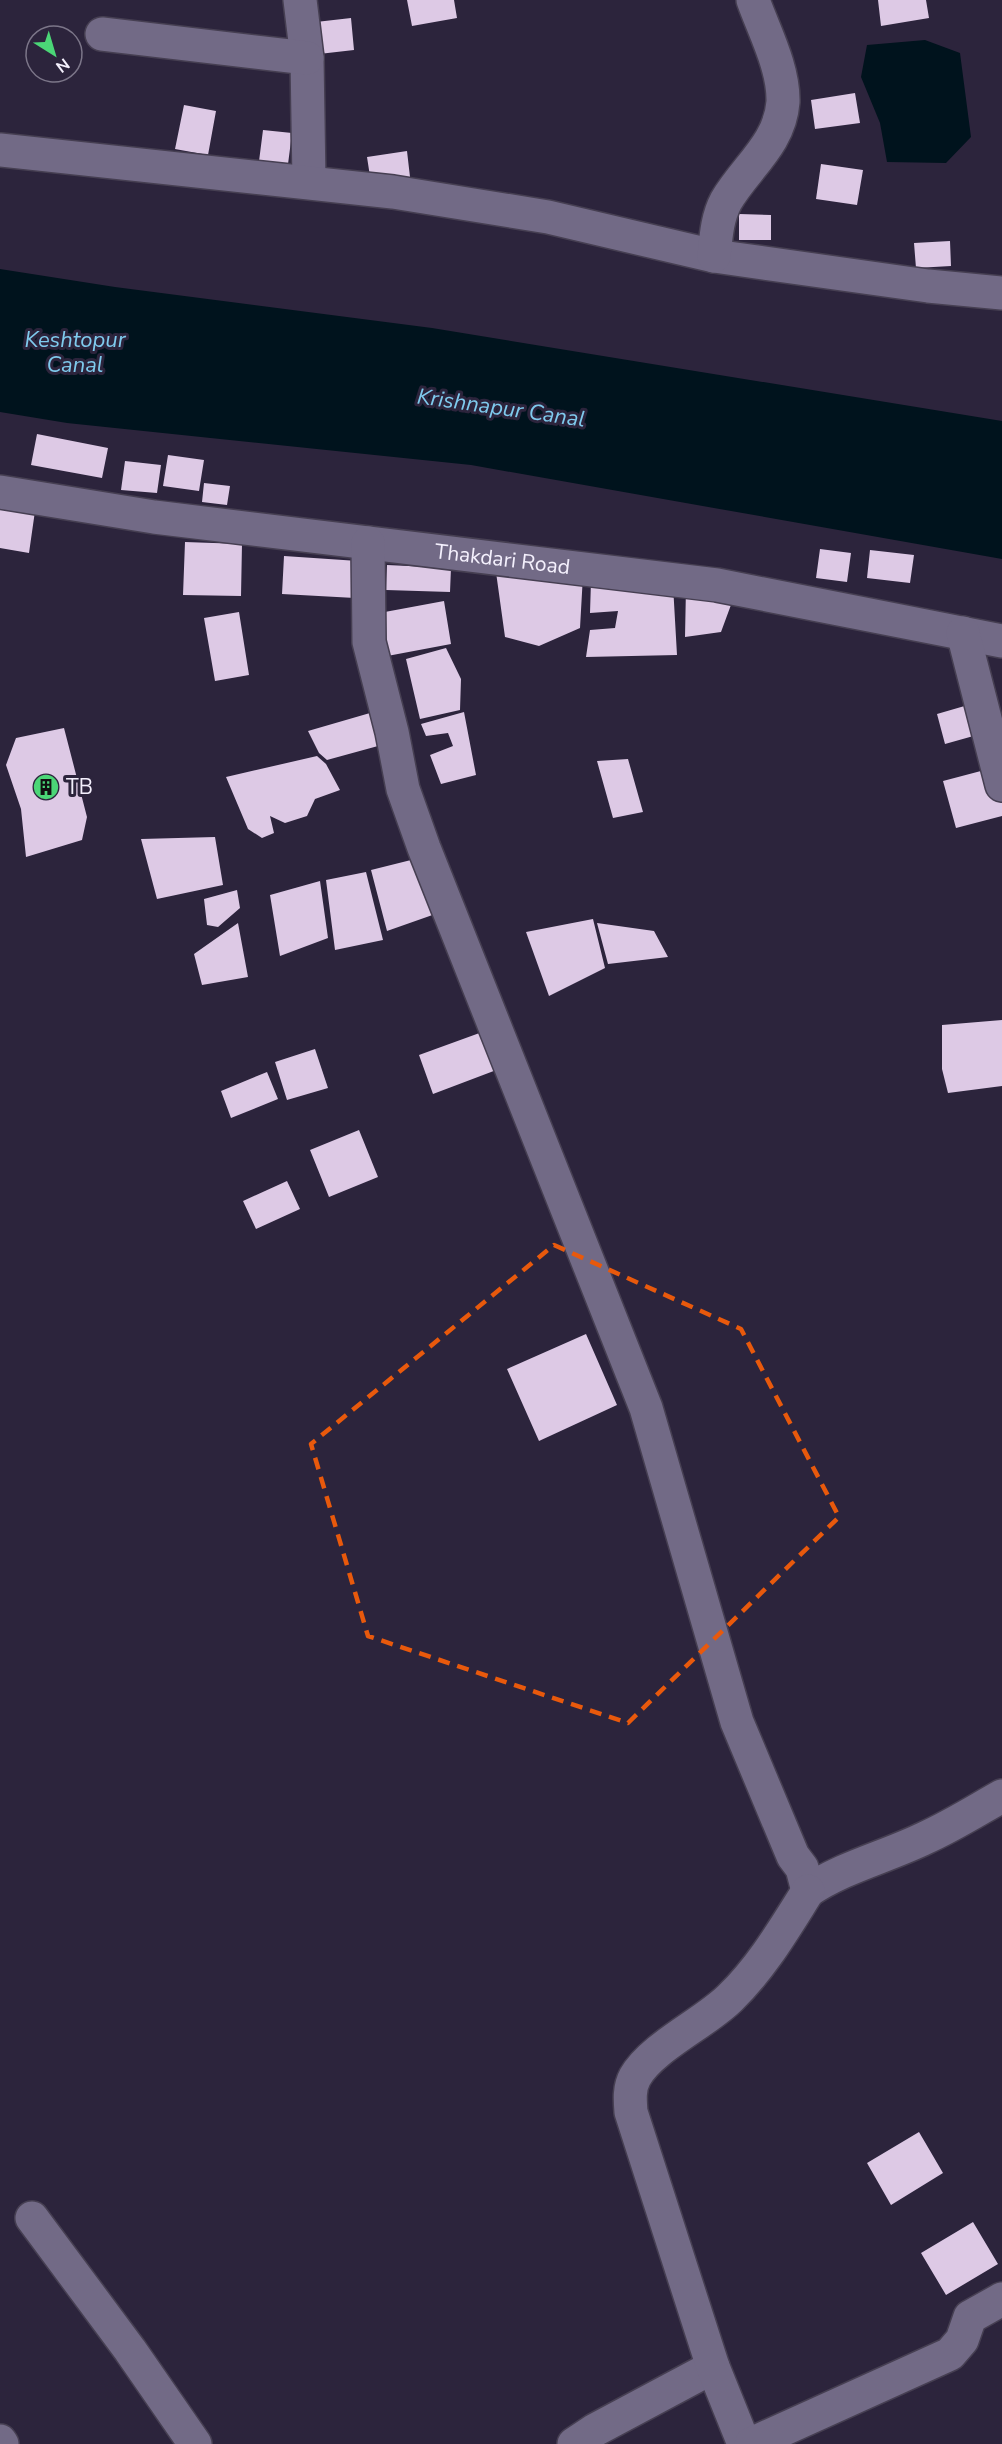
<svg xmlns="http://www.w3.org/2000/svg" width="1002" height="2444" viewBox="0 0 1002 2444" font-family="'Nunito Sans',sans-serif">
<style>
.water{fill:#00131d}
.building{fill:#ddc9e5}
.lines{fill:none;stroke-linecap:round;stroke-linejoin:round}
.minor-casing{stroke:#463f52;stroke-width:36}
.minor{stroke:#726a86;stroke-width:33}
.marked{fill:none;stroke:#e8590c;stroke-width:4.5;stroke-dasharray:12 8;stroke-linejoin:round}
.labels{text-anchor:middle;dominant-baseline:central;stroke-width:6;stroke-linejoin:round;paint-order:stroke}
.street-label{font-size:21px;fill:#f4f0fd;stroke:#2c243c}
.poi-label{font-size:21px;fill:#f4f0fd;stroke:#2c243c;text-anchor:start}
.water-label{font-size:22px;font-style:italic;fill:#7fcaed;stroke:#2c243c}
</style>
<rect width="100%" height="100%" fill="#2c243c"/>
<path class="water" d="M925 40 960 53 971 137 946 163 887 162 880 123 861 77 867 45Z
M0 269 115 287 432 328 1002 421V559L471 465 67 423 0 412Z"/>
<path class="building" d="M407 0H454L457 18 412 26Z
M878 0H926L929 18 881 26Z
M351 18 354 50 319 54 316 22Z
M855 93 860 123 815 129 811 100Z
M184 105 216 111 208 155 175 149Z
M263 130 292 133 287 172 258 169Z
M407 151 410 177 371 183 367 157Z
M821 164 863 170 857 205 816 199Z
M739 214 771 215V240H739Z
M950 241 951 266 916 268 914 243Z
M37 434 108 448 102 478 31 465Z
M168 455 204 460 199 491 163 486Z
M125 461 161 465 157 493 121 490Z
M204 483 230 486 227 505 202 502Z
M0 505 35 511 29 553 0 548Z
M185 542 242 544 241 596 183 595Z
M820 549 851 553 847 582 816 578Z
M870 550 914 555 910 583 867 578Z
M284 556 358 561 355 598 282 594Z
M387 565 451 568 450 592 386 590Z
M495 565 583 575 580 628 539 646 505 637Z
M591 581 673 585 677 655 586 657 590 630 615 628 618 611 590 613Z
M686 587 735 594 721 632 685 637Z
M444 601 451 644 382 657 374 614Z
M239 612 249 675 215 681 204 618Z
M446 648 461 679 460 710 420 719 406 659Z
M968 705 977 735 945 744 937 714Z
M464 712 476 775 441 784 430 755 453 746 448 733 426 736 421 724Z
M370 713 378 746 327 760 319 753 308 731Z
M64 728 87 817 82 840 26 857 21 809 6 765 16 738Z
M317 756 326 764 340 790 315 799 307 816 285 823 270 816 274 833 262 838 248 829 226 777Z
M628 759 643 812 613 818 597 761Z
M996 767 1002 788V816L956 828 943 781Z
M215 837 223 885 157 899 141 839Z
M419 858 441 912 387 931 371 870Z
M366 872 383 940 335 950 326 880Z
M320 881 328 938 280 956 270 895Z
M237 890 240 908 218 927 207 925 204 899Z
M593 919 605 968 549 996 526 932Z
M238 923 248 977 202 985 194 954Z
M597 923 654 931 668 957 608 964Z
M1002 1020V1086L948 1093 942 1069V1025Z
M485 1031 499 1069 433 1094 419 1055Z
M315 1049 328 1088 287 1100 275 1062Z
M267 1072 278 1099 231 1118 221 1091Z
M359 1130 378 1177 329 1197 310 1150Z
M287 1181 300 1209 256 1229 243 1201Z
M586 1334 617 1405 539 1441 507 1369Z
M919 2132 943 2173 891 2205 867 2163Z
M973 2222 998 2264 946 2295 921 2253Z"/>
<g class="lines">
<g class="minor-casing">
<g id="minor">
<path d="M300 0 307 58 309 182"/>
<path d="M102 34 307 58"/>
<path d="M0 150 393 192 548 217 714 256 928 286 1002 293"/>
<path d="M714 256C716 237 717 218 726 201 745 168 780 144 783 102 784 68 764 31 753 0"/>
<path id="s1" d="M0 492 154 517 717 585 1002 641"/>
<path d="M368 543 369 642 392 732 403 789 424 848 646 1408 737 1722 793 1856 802 1868 808 1891C843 1867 886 1857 925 1838 952 1826 977 1810 1002 1796"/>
<path d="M963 633 1002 785"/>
<path d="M32 2218 130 2350 195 2444"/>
<path d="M0 2441 2 2444"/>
<path d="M574 2444 595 2430 713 2367"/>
<path d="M744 2444 713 2367 631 2112C630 2100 629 2088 635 2077 652 2047 705 2023 730 1998 762 1967 784 1929 808 1891"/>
<path d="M751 2444 950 2354 962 2340 970 2317 1002 2299"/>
</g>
</g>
<use href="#minor" class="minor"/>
</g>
<path class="marked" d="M554 1245 741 1329 839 1517 628 1723 368 1636 311 1444Z"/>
<defs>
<g id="building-disc" transform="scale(1.35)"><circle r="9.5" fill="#4bd677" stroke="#2c243c"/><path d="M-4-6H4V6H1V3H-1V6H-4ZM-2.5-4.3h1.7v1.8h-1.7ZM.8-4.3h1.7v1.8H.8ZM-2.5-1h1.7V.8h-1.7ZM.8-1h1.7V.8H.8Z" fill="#111"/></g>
</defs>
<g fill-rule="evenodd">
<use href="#building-disc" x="46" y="787"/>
</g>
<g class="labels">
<g class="street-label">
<text stroke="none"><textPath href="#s1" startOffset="507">Thakdari Road</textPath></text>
</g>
<g class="poi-label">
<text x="66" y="787">TB</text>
</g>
<g class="water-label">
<text x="75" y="340">Keshtopur<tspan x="75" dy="25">Canal</tspan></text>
<text transform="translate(501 408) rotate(8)">Krishnapur Canal</text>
</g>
</g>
<g transform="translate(54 54) rotate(143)"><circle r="28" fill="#2c243c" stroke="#7c7689" stroke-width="1.5"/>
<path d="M0-4.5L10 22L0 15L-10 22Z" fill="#4bd677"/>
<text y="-9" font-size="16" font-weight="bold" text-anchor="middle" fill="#f4f0fd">N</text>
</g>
</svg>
